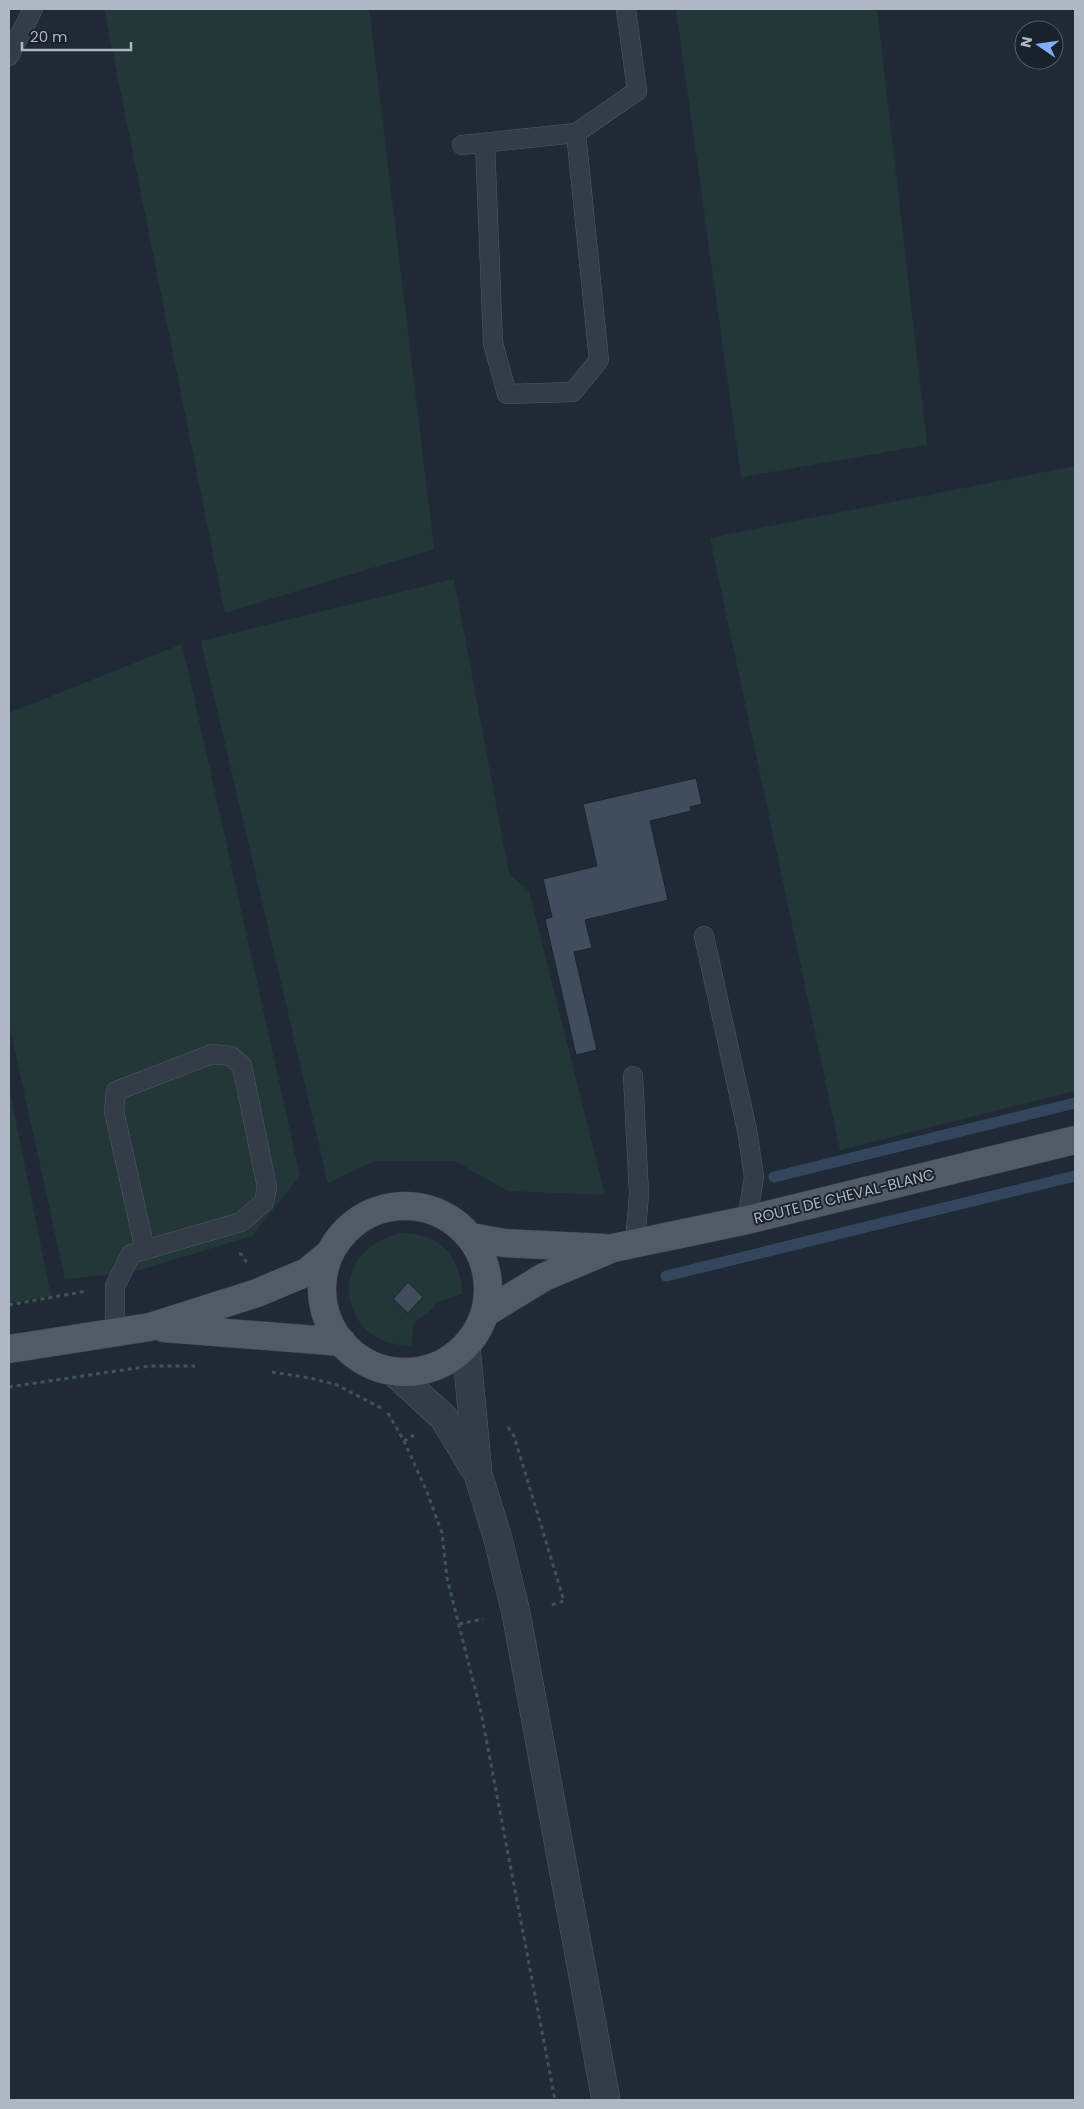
<svg xmlns="http://www.w3.org/2000/svg" width="1084" height="2109" viewBox="0 0 1084 2109" font-family="Poppins,sans-serif">
<style>
.green{fill:#233739}
.lines{fill:none;stroke-linecap:round;stroke-linejoin:round}
.stream{stroke:#34455e;stroke-width:11}
.building{fill:#414d5c;stroke:#1b232e}
.service-casing{stroke:#515a65;stroke-width:20}
.minor-casing{stroke:#515a65;stroke-width:29}
.primary-casing{stroke:#3d4551;stroke-width:29}
.path{stroke:#405355;stroke-width:3;stroke-dasharray:4 4;stroke-linecap:butt}
.service{stroke:#343c47;stroke-width:19}
.minor{stroke:#343c47;stroke-width:28}
.primary{stroke:#515b67;stroke-width:28}
.labels{text-anchor:middle;dominant-baseline:central;stroke-width:4;stroke-linejoin:round;paint-order:stroke}
.street-label{font-size:15px;fill:#aeb7c4;stroke:#19212c}
</style>
<rect width="100%" height="100%" fill="#202a37"/>
<path class="green" d="M104 9H369L434 549 225 613Z
M676 9H877L927 445 741 477Z
M1075 466V1091L840 1150 710 538Z
M454 579 509 874 529 891 605 1195 508 1191 455 1161H374L328 1183 201 641Z
M182 644 300 1176 252 1236 133 1272 65 1279 9 1023V713Z
M9 1088 51 1296 9 1303Z
M402 1233C440 1234 461 1256 462 1294L437 1302 430 1311 414 1322 411 1346C334 1344 326 1248 402 1233Z"/>
<g class="lines">
<path class="stream" d="M774 1177 1075 1103
M666 1276 1075 1176"/>
</g>
<path class="building" d="M696 778 702 804 690 807 691 811 650 821 668 900 585 920 592 948 574 952 597 1050 576 1055 545 919 552 917 543 879 597 866 583 804Z
M408 1282 423 1297 408 1313 393 1299Z"/>
<g class="lines">
<g class="service-casing">
<path id="service" d="M9 56 33 9
M485 143 493 343 507 394 573 392 599 360 576 133
M462 145 576 133 637 91 626 9
M704 936 747 1130 754 1177 747 1220
M633 1076 639 1194 635 1243
M115 1333V1286L131 1254 241 1222 264 1202 267 1187 242 1066 231 1056 212 1054 116 1091 114 1111 145 1250"/>
</g>
<g class="minor-casing">
<path id="minor" d="M466 1346 478 1474 498 1539 516 1613 606 2100
M394 1372 444 1418 474 1468"/>
</g>
<g class="primary-casing">
<path id="primary" d="M322 1289a83 83 0 1 1 166 0a83 83 0 1 1-166 0Z
M471 1237 504 1243 604 1248
M485 1313 544 1277 613 1248 747 1220 1075 1140
M164 1328 342 1342
M9 1349 150 1327 257 1293 307 1272 330 1253"/>
</g>
<path class="path" d="M239 1254H241L247 1263
M9 1305 87 1291
M272 1372 310 1378 337 1385 381 1408
M9 1387 150 1366H195
M388 1413 404 1441 427 1492 442 1533 447 1578 481 1712 555 2100
M508 1427 514 1436 564 1601 548 1606
M404 1441 414 1435
M459 1624 483 1619"/>
<use href="#service" class="service"/>
<use href="#minor" class="minor"/>
<use href="#primary" class="primary"/>
</g>
<g class="labels">
<g class="street-label">
<text transform="translate(844 1196) rotate(-14)">ROUTE DE CHEVAL-BLANC</text>
</g>
</g>
<rect width="1084" height="2109" fill="none" stroke="#aeb7c4" stroke-width="20"/>
<g transform="translate(1039 45) rotate(283)"><circle r="24" fill="#19212c" stroke="#555d69"/>
<path d="M0-4L9 19L0 12L-9 19Z" fill="#81aff6"/>
<text y="-8" font-size="14" font-weight="bold" text-anchor="middle" fill="#aeb7c4">N</text>
</g>
<path d="M22 42v8h109v-8" fill="none" stroke="#aeb7c4" stroke-width="2.5"/>
<text x="30" y="42" font-size="15" fill="#aeb7c4" stroke="#19212c" stroke-width="4" paint-order="stroke">20 m</text>
</svg>
